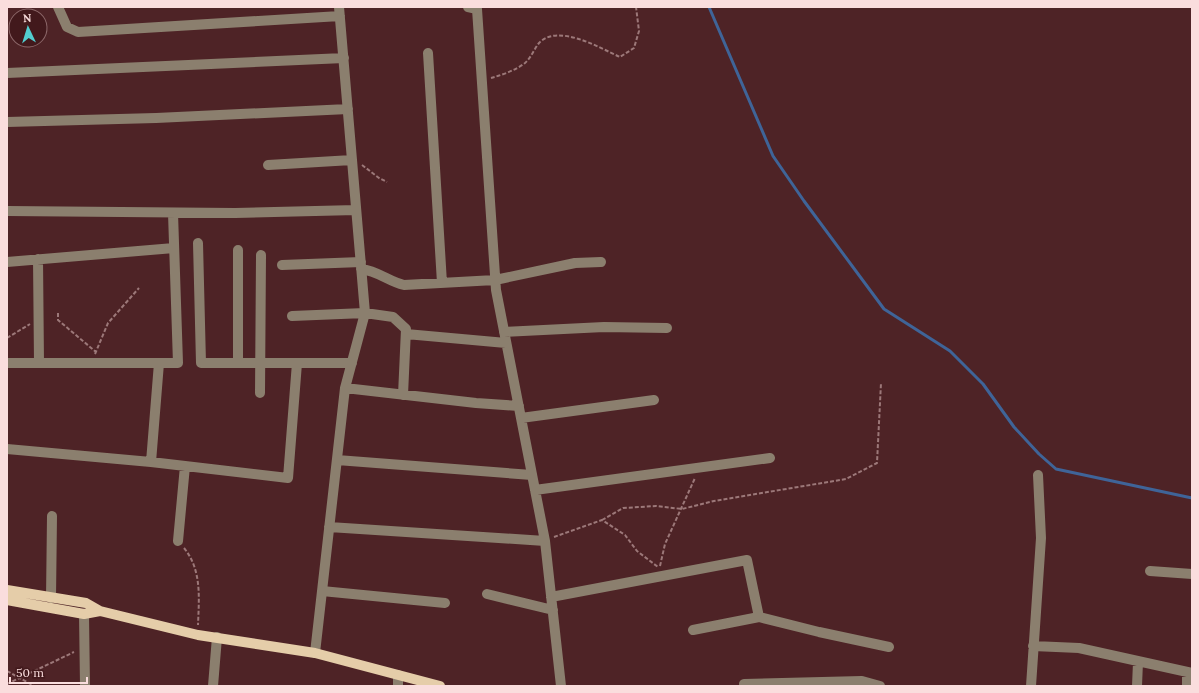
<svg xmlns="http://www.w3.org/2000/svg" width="1199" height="693" viewBox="0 0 1199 693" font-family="Lora,serif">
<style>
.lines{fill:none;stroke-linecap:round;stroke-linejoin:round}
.stream{stroke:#3f6498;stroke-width:3}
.path{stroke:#9c7879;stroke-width:2;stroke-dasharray:4 2;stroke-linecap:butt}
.minor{stroke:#8b7f6e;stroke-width:10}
.major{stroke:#e5cda9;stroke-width:10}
</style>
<rect width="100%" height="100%" fill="#4e2326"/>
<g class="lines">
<path class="stream" d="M709 7 773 156 804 201 884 309 950 351 983 384 1014 427 1039 454 1056 469 1192 498"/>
<path class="path" d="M491 78C502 75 516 70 525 63 531 58 534 49 539 43 558 23 600 48 620 57L634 48 639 31 636 7
M362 165 379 178 387 182
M58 313V320L96 352
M7 338 30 324
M95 354 108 323 139 288
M602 520 623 508 656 506 682 509 714 501 846 479 877 463 881 383
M554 537 602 520 625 535 637 551 658 567
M184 548C202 570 199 598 198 625
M660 566 665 544 695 478
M7 671 34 686
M7 684 74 652"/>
<path class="minor" d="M58 7 67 27 78 32 340 16
M468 7 477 9 496 290 545 541 561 686
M428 53 442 283
M7 73 344 58
M7 122 156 118 348 109
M268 165 352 160
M7 211 235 213 356 210
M198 243 201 363H352
M238 250V363
M38 259 39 363
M7 262 174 248
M282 265 361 262
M361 269C378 271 388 281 404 285L495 280 575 263 601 262
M292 316 365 313 393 317 406 329 403 395
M504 332 604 327 667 328
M406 334 506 343
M7 363H178L173 213
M345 388 476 403 519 406
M260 393 261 255
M521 418 654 400
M7 449 151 462 288 478 297 363
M337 460 532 475
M151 462 159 363
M535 490 770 458
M329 527 545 541
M178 541 185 466
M1150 571 1192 574
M322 591 445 603
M487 594 553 610
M551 597 747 560 759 617
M51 598 52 516
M84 614 85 686
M693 630 759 617 819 632 889 647
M1033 646 1079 648 1192 673
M315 653 345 388 365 313 339 7
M744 684 862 681 880 686
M213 686 217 637
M398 686V675
M1031 686 1041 538 1038 475
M1137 686 1138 662
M1187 686V672"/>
<path class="major" d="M7 590 86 603 100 611 198 635 315 653 440 686
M7 600 84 614 100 611"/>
</g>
<rect width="1199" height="693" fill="none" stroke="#fadddd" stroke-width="16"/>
<g transform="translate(28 28) rotate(356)"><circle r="19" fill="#42191c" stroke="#8c6769"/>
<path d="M0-3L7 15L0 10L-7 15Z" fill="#52cdcf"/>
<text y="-6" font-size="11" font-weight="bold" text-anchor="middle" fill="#fadddd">N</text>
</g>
<path d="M10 677v6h77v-6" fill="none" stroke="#fadddd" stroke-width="2"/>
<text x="16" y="677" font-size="12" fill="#fadddd" stroke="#42191c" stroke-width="3" paint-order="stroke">50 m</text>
</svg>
